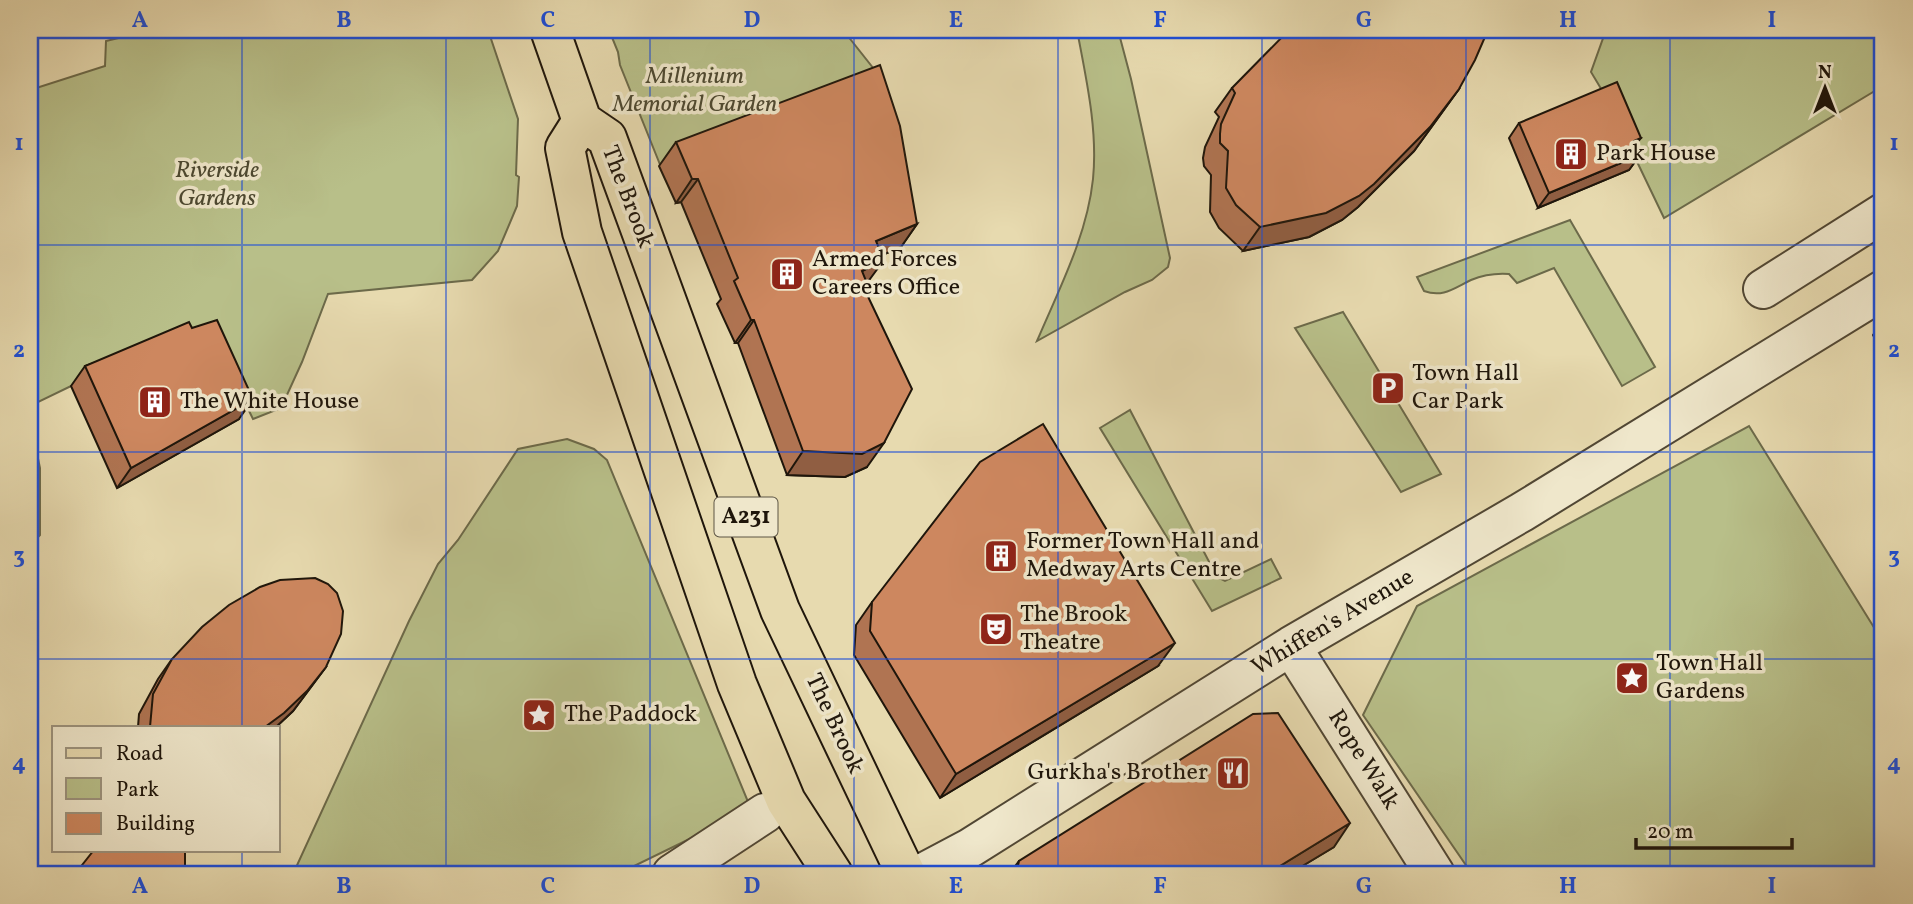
<svg xmlns="http://www.w3.org/2000/svg" width="1913" height="904" viewBox="0 0 1913 904" font-family="Vollkorn,serif">
<style>
.green{fill:#b8bf89;stroke:#6c6a4a;stroke-width:2}
.lines{fill:none;stroke-linecap:round;stroke-linejoin:round}
.street-casing{stroke:#514734;stroke-width:42}
.primary-casing{stroke:#1f160b;stroke-width:42}
.street{stroke:#efe7cb;stroke-width:38}
.primary{stroke:#e7daaf;stroke-width:38}
.wall{fill:#b07452;stroke:#1f160b;stroke-width:2}
.shaded-wall{fill:#905e42;stroke:#1f160b;stroke-width:2}
.building{fill:#cd875f;stroke:#1f160b;stroke-width:2}
.grid{fill:none;stroke:#1d4ed8;stroke-width:2;stroke-opacity:0.55}
.labels{text-anchor:middle;dominant-baseline:central;stroke-width:7;stroke-linejoin:round;paint-order:stroke}
.shield{fill:#efe7cb;stroke:#5d5545;stroke-width:2}
.shield-label{font-size:23px;font-weight:bold;fill:#1f160b}
.park-label{font-size:24px;font-style:italic;fill:#4d4931;stroke:#efe7cb}
.poi-label{font-size:24px;fill:#1f160b;stroke:#efe7cb;text-anchor:start}
.street-label{font-size:24px;fill:#1f160b;stroke:#efe7cb}
.neatline{fill:none;stroke:#1d4ed8;stroke-width:2.5}
.grid-label{font-size:23px;text-anchor:middle;font-weight:bold;fill:#1d4ed8}
</style>
<rect width="100%" height="100%" fill="#e7daaf"/>
<filter id="stains"><feTurbulence type="fractalNoise" baseFrequency=".00286" numOctaves="4"/><feColorMatrix values="0 0 0 0 .2 0 0 0 0 .09 0 0 0 0 .02 0 0 0 .5 -.17"/></filter>
<radialGradient id="worn" r=".72"><stop offset=".6" stop-color="#630" stop-opacity="0"/><stop offset="1" stop-color="#630" stop-opacity=".3"/></radialGradient>
<path class="green" d="M152 30H488L518 119 516 175 519 177 517 206 498 251 472 280 328 294 302 362 281 408 253 419 228 368 71 386 30 406V90L105 66 106 41Z
M609 30H843L885 83 661 167 620 65 618 52Z
M1077 30H1118L1131 79 1170 258 1168 267 1152 280 1125 292 1037 341C1059 289 1087 236 1093 179 1098 130 1086 78 1077 30Z
M1606 30H1883V86L1664 218 1606 97 1591 72Z
M1570 220 1655 367 1622 386 1554 268 1517 283 1509 274C1495 273 1483 275 1471 280 1454 288 1443 298 1424 291L1417 277Z
M1343 312 1441 474 1401 492 1295 328Z
M1130 410 1217 577 1225 581 1271 559 1281 578 1212 611 1100 428Z
M30 420 40 468V535L30 545Z
M1749 426 1883 642V874H1472L1363 715 1417 606Z
M567 439 594 449 607 460 751 809 634 866 630 874H293L409 621 438 564 458 540 518 449Z"/>
<g class="lines">
<g class="street-casing">
<path id="street" d="M1763 289 1883 213
M1291 646 1435 874
M672 874 765 813
M921 874 970 848 1291 646 1522 512 1883 290"/>
</g>
<g class="primary-casing">
<path id="primary" d="M550 30 582 121
M582 121 607 138 780 610 906 874
M582 121 565 148 582 232 737 684 786 801 833 874"/>
</g>
<use href="#street" class="street"/>
<use href="#primary" class="primary"/>
</g>
<path class="wall" d="M1232 88 1459 89 1414 151 1358 207 1342 220 1309 237 1243 251 1219 228 1210 212 1211 175 1204 166 1203 158 1205 147 1219 117 1215 112Z
M1519 123 1641 138 1635 145 1640 155 1629 170 1538 208 1509 138Z
M676 142 917 224 901 247 882 255 867 283 863 286 867 467 845 477 787 475 738 343H735L717 304 721 299 681 202 676 203 659 166Z
M1883 321V352L1873 335Z
M192 328 239 419 117 488 71 386 85 366Z
M872 602 1158 666 940 798 854 655 856 625Z
M172 659 326 667 293 711 276 727H138L139 714 158 679Z
M1334 847 1289 874H1009L1019 861Z"/>
<path class="shaded-wall" d="M1459 89 1414 151 1358 207 1342 220 1309 237 1243 251 1260 227Z
M1640 155 1629 170 1538 208 1549 193Z
M692 179H698L681 202 676 203Z
M917 224 901 247 859 265 876 241Z
M884 260 867 283 863 285 849 305 862 271Z
M751 320H754L738 343H735Z
M253 399 239 419 117 488 131 468Z
M884 443 867 467 845 477 787 475 803 451Z
M1175 643 1158 666 940 798 956 774Z
M326 667 293 711 276 727H265Z
M1350 823 1334 847 1289 874H1267Z"/>
<path class="building" d="M1289 30H1488L1475 60 1459 89 1430 127 1374 184 1359 196 1326 213 1260 227 1236 205 1226 188 1228 151 1220 143V134L1221 124 1235 93 1232 88Z
M880 65 900 126 917 224 876 241 884 260 862 271 866 281 862 284 912 389 884 443 862 454 803 451 754 320H751L734 281 738 278 698 179H692L676 142Z
M1617 82 1641 138 1634 141 1640 155 1549 193 1519 123Z
M217 320 253 399 131 468 85 366 189 322 192 328Z
M1043 424 1175 643 956 774 870 631 872 602 980 462Z
M315 578 328 584 337 593 343 611 341 634 326 667 307 691 284 713 265 727H150L153 694 172 659 202 627 229 605 260 587 280 580Z
M1278 713 1350 823 1267 874H1016L1019 861 1253 714Z
M94 850H184L185 853V874H75Z"/>
<path class="grid" d="M242 30V727M446 30V874M650 30V874M854 30V874M1058 30V874M1262 30V874M1466 30V874M1670 30V874M30 245H1883M30 452H1883M30 659H1883M242 850V874"/>
<defs>
<g id="building-square" transform="scale(1.75)"><rect x="-9" y="-9" width="18" height="18" rx="4" fill="#8f2418" stroke="#efe7cb"/><path d="M-4-6H4V6H1V3H-1V6H-4ZM-2.5-4.3h1.7v1.8h-1.7ZM.8-4.3h1.7v1.8H.8ZM-2.5-1h1.7V.8h-1.7ZM.8-1h1.7V.8H.8Z" fill="#fff"/></g>
<g id="parking-square" transform="scale(1.75)"><rect x="-9" y="-9" width="18" height="18" rx="4" fill="#8f2418" stroke="#efe7cb"/><path d="M-3.5-5.5H1a3.5 3.5 0 0 1 0 7H-1V5.5H-3.5ZM-1-3.4V-.6H.8a1.4 1.4 0 0 0 0-2.8Z" fill="#fff"/></g>
<g id="theatre-square" transform="scale(1.75)"><rect x="-9" y="-9" width="18" height="18" rx="4" fill="#8f2418" stroke="#efe7cb"/><path d="M-5-5.5Q0-4 5-5.5V0Q5 5 0 6Q-5 5-5 0ZM-3.3-2.5H-1v1.5H-3.3ZM1-2.5H3.3v1.5H1ZM-2.8 1Q0 5.5 2.8 1Z" fill="#fff"/></g>
<g id="sight-square" transform="scale(1.75)"><rect x="-9" y="-9" width="18" height="18" rx="4" fill="#8f2418" stroke="#efe7cb"/><path d="M0-6L1.8-2.2L6-1.7L2.9 1.2L3.7 5.4L0 3.3L-3.7 5.4L-2.9 1.2L-6-1.7L-1.8-2.2Z" fill="#fff"/></g>
<g id="restaurant-square" transform="scale(1.75)"><rect x="-9" y="-9" width="18" height="18" rx="4" fill="#8f2418" stroke="#efe7cb"/><path d="M-5-6h1v4h1v-4h1v4h1v-4h1v5L-1.5 .5V6h-2V.5L-5-1ZM5-6V6H3V1.5H1.5Q1.5-4 5-6Z" fill="#fff"/></g>
</defs>
<g fill-rule="evenodd">
<use href="#building-square" x="1571" y="154"/>
<use href="#building-square" x="787" y="274"/>
<use href="#parking-square" x="1388" y="388"/>
<use href="#building-square" x="155" y="402"/>
<use href="#building-square" x="1001" y="556"/>
<use href="#theatre-square" x="996" y="629"/>
<use href="#sight-square" x="1632" y="678"/>
<use href="#sight-square" x="539" y="715"/>
<use href="#restaurant-square" x="1233" y="773"/>
</g>
<g class="labels">
<rect class="shield" x="714.5" y="497.5" width="63" height="39" rx="5"/>
<g class="shield-label">
<text x="746" y="517">A231</text>
</g>
<g class="park-label">
<text x="695" y="77">Millenium<tspan x="695" dy="28">Memorial Garden</tspan></text>
<text x="217" y="171">Riverside<tspan x="217" dy="28">Gardens</tspan></text>
</g>
<g class="poi-label">
<text x="1596" y="154">Park House</text>
<text x="812" y="260">Armed Forces<tspan x="812" dy="28">Careers Office</tspan></text>
<text x="1412" y="374">Town Hall<tspan x="1412" dy="28">Car Park</tspan></text>
<text x="180" y="402">The White House</text>
<text x="1026" y="542">Former Town Hall and<tspan x="1026" dy="28">Medway Arts Centre</tspan></text>
<text x="1020" y="615">The Brook<tspan x="1020" dy="28">Theatre</tspan></text>
<text x="1656" y="664">Town Hall<tspan x="1656" dy="28">Gardens</tspan></text>
<text x="564" y="715">The Paddock</text>
<text x="1208" y="773" text-anchor="end">Gurkha's Brother</text>
</g>
<g class="street-label">
<text transform="translate(627 197) rotate(69)">The Brook</text>
<text transform="translate(1333 623) rotate(-31)">Whiffen's Avenue</text>
<text transform="translate(834 724) rotate(65)">The Brook</text>
<text transform="translate(1363 760) rotate(58)">Rope Walk</text>
</g>
</g>
<rect width="1913" height="904" fill="none" stroke="#e7daaf" stroke-width="77"/>
<rect x="52" y="726" width="228" height="126" fill="#efe7cb" stroke="#9c937e" stroke-width="2"/>
<rect x="66" y="748" width="35" height="10" fill="#e7daaf" stroke="#9c937e" stroke-width="2"/>
<text x="116" y="760" font-size="21" fill="#1f160b">Road</text>
<rect x="66" y="778" width="35" height="21" fill="#b8bf89" stroke="#9c937e" stroke-width="2"/>
<text x="116" y="796" font-size="21" fill="#1f160b">Park</text>
<rect x="66" y="813" width="35" height="21" fill="#cd875f" stroke="#9c937e" stroke-width="2"/>
<text x="116" y="830" font-size="21" fill="#1f160b">Building</text>
<g transform="translate(1825 88)" stroke="#efe7cb" stroke-width="5" paint-order="stroke">
<path d="M0-5L12 26L0 18L-12 26Z" fill="#1f160b"/>
<text y="-10" font-size="19" font-weight="bold" text-anchor="middle" fill="#1f160b">N</text>
</g>
<path d="M1636 838v10h156v-10" fill="none" stroke="#1f160b" stroke-width="3.5"/>
<text x="1647" y="838" font-size="21" fill="#1f160b" stroke="#efe7cb" stroke-width="5" paint-order="stroke">20 m</text>
<rect x="38" y="38" width="1836" height="828" class="neatline"/>
<g class="grid-label">
<text x="140" y="27">A</text>
<text x="344" y="27">B</text>
<text x="548" y="27">C</text>
<text x="752" y="27">D</text>
<text x="956" y="27">E</text>
<text x="1160" y="27">F</text>
<text x="1364" y="27">G</text>
<text x="1568" y="27">H</text>
<text x="1772" y="27">I</text>
<text x="19" y="150">1</text>
<text x="1894" y="150">1</text>
<text x="19" y="357">2</text>
<text x="1894" y="357">2</text>
<text x="19" y="563">3</text>
<text x="1894" y="563">3</text>
<text x="19" y="770">4</text>
<text x="1894" y="770">4</text>
<text x="140" y="893">A</text>
<text x="344" y="893">B</text>
<text x="548" y="893">C</text>
<text x="752" y="893">D</text>
<text x="956" y="893">E</text>
<text x="1160" y="893">F</text>
<text x="1364" y="893">G</text>
<text x="1568" y="893">H</text>
<text x="1772" y="893">I</text>
</g>
<rect width="100%" height="100%" filter="url(#stains)"/>
<rect width="100%" height="100%" fill="url(#worn)"/>
</svg>
